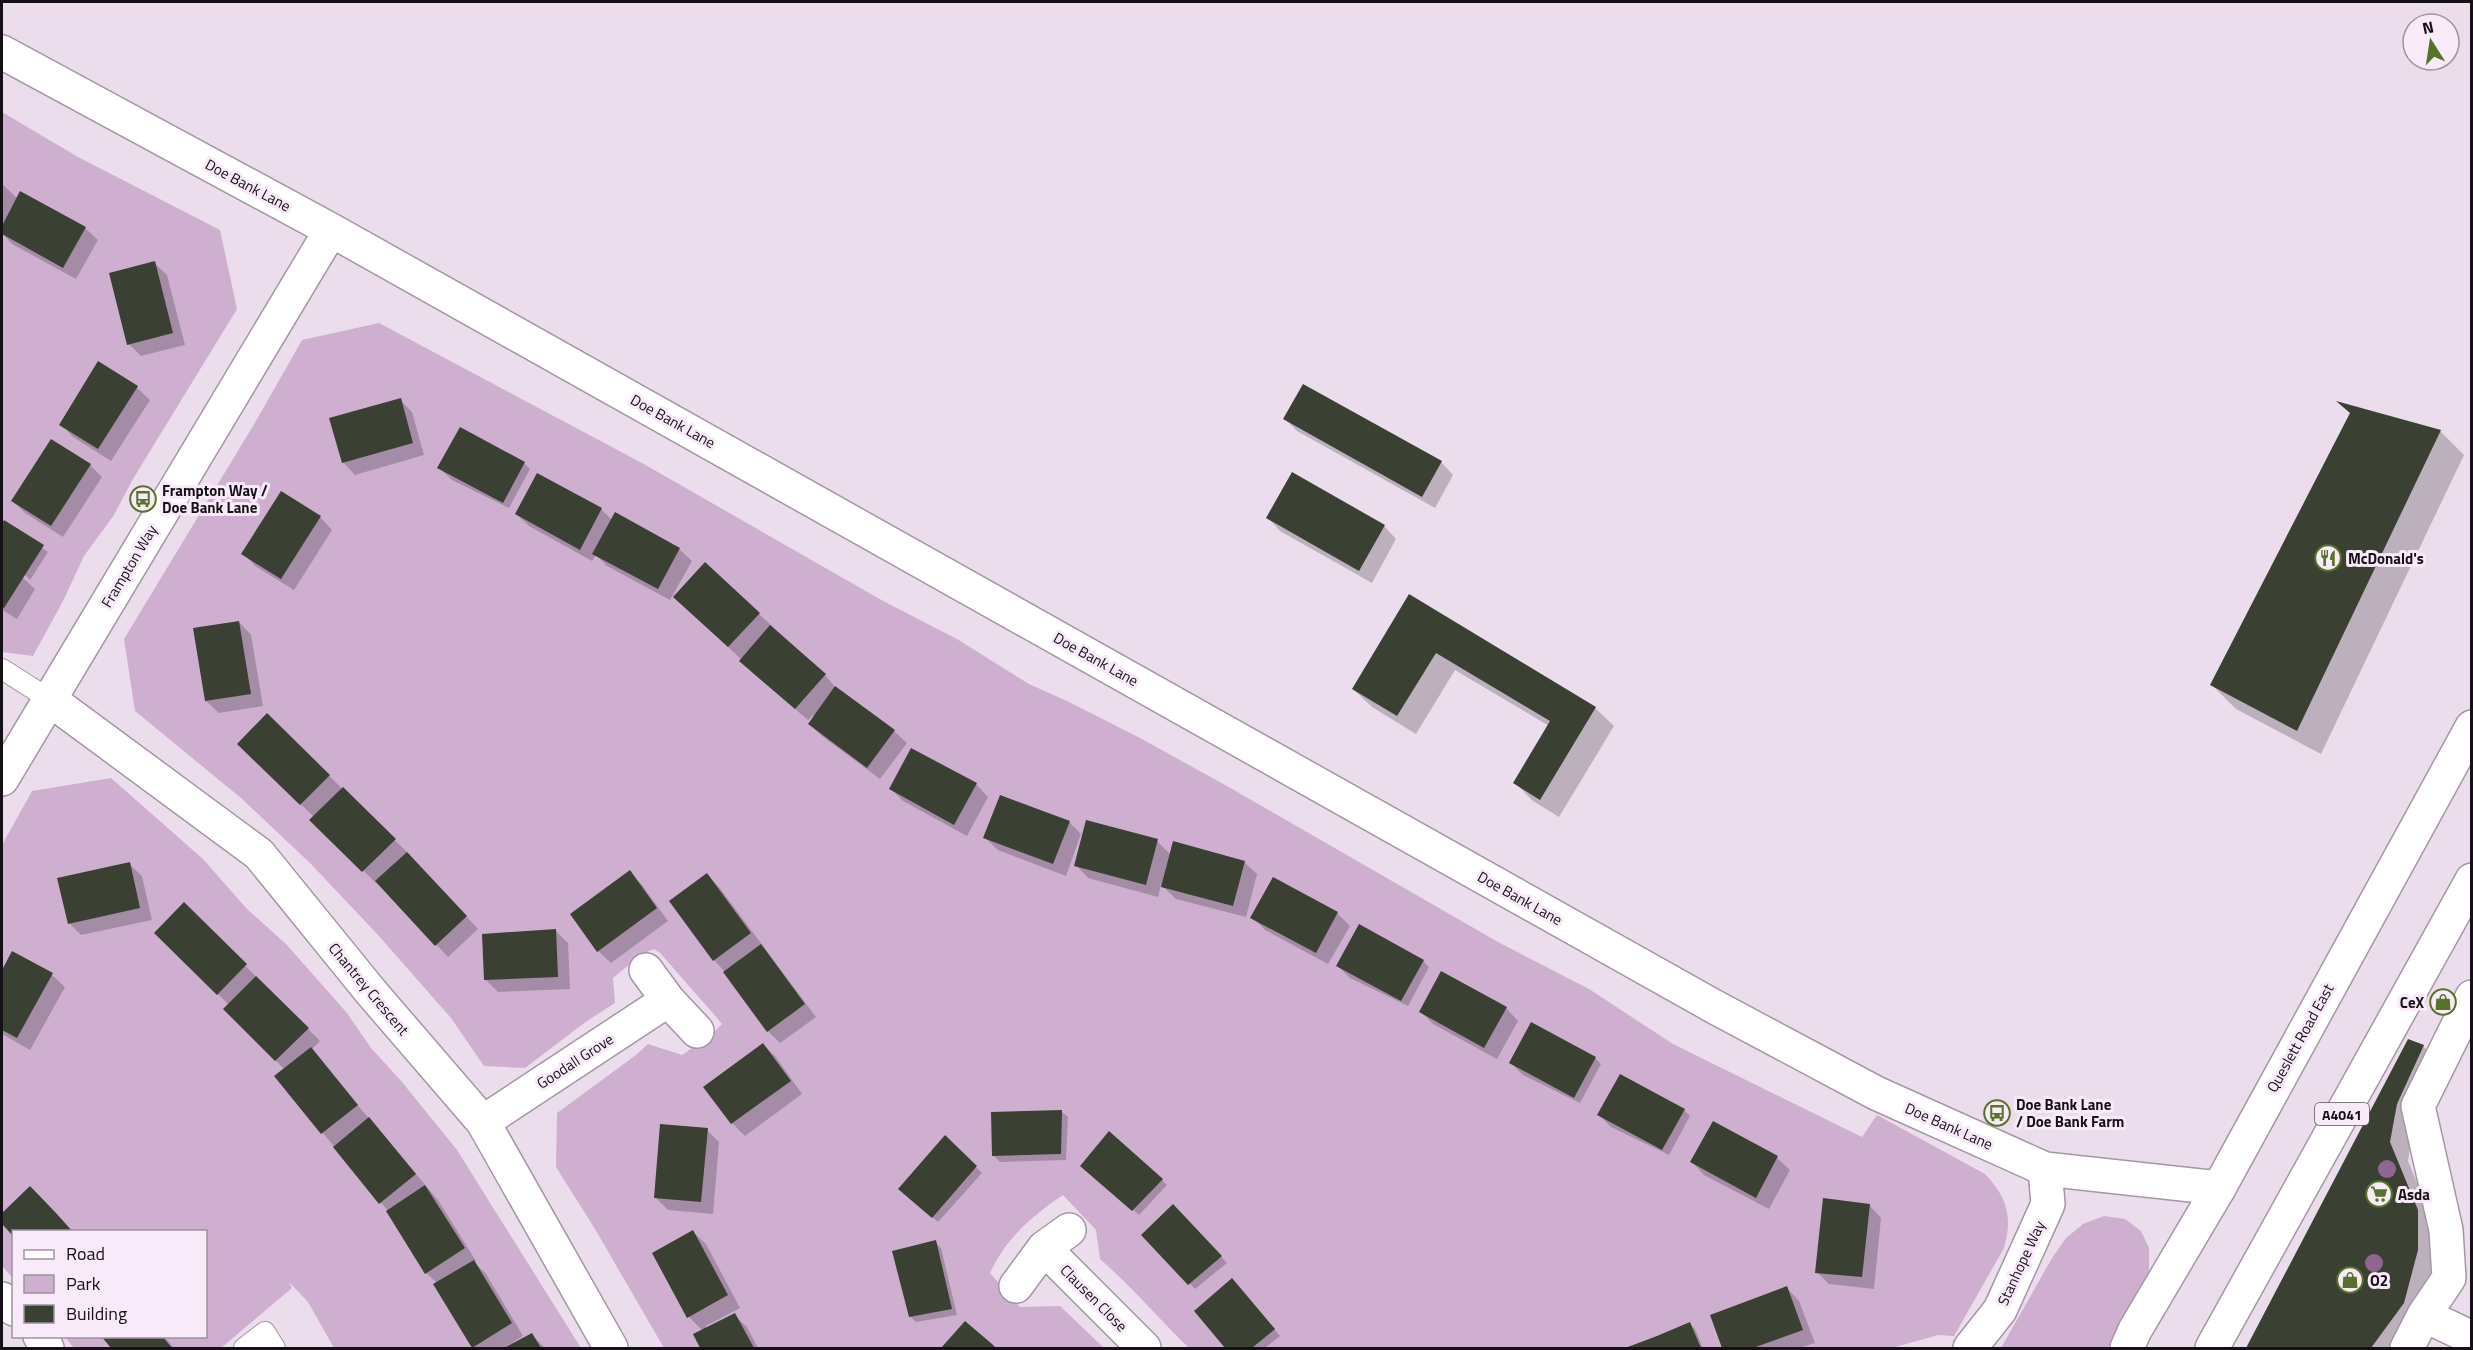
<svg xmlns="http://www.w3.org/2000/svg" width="2473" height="1350" viewBox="0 0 2473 1350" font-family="'Titillium Web',sans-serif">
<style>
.green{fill:#cfafd0}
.shadow{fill:#0003}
.building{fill:#3a4132}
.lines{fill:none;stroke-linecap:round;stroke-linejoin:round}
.service-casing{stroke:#a496a4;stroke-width:22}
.minor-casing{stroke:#a496a4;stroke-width:36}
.trunk-casing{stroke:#a496a4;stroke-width:36}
.service{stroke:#fff;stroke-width:20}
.minor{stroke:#fff;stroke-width:33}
.trunk{stroke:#fff;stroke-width:33}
.tree{fill:#916592}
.labels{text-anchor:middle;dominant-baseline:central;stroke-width:6;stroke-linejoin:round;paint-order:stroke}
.shield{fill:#f9eaf9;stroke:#595159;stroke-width:1.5}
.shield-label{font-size:14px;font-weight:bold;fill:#151015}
.street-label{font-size:15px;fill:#151015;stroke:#f9eaf9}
.poi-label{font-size:15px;font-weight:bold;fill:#151015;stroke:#f9eaf9;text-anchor:start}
</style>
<rect width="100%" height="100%" fill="#ecddec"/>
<path class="green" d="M2 112 78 157 220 230 237 309 133 479 114 515 84 556 63 601 33 656 2 652Z
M379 323 642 463 885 602 957 639 1029 684 1067 701 1140 738 1227 786 1498 942 1589 989 1673 1044 1862 1137 1877 1115 1985 1174C2007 1197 2013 1217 2004 1248L1954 1336 1938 1335 1892 1348H1189C1159 1319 1132 1287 1100 1259L1096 1230 1063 1195C1032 1216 1006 1238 990 1273L1020 1307 1060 1306 1104 1348H664L595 1229 556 1167 557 1113 636 1055 648 1044 682 1055 711 1035 722 1024 718 1019 660 953 654 949 642 954 613 978 615 1003 587 1021 525 1068 484 1066 451 1018 378 935 311 864 241 798 135 711 124 639 256 421 302 340Z
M111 778 203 859 247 909 286 944 347 1013 371 1048 402 1082 457 1150 581 1348H334L308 1302 289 1282 292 1288 221 1348H74L65 1337 206 1336V1232H14L13 1278 2 1266V845L32 791Z
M2104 1216 2125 1219 2141 1231 2149 1248V1271L2108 1348H2001L2052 1258 2066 1238 2083 1224Z"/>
<path class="shadow" d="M2 184 18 199 85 228 98 240 76 279 12 244 2 233Z
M154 263 167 275 185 345 141 356 129 344Z
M99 364 137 388 150 400 111 461 73 437 61 424Z
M400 400 412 412 424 455 355 475 343 462Z
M1285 419 1441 462 1453 475 1435 508 1297 431Z
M2440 431 2464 455 2321 754 2236 709 2212 685Z
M524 463 530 469 509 508 452 480 439 468Z
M90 465 102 477 63 537 25 513 13 501Z
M538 475 601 509 612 520 679 549 692 561 670 600 607 566 596 555 592 561 529 526 516 514Z
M320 517 332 530 294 590 255 566 243 553Z
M1268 518 1384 526 1396 539 1372 583 1280 531Z
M4 522 48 552 30 580 22 572V577L35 589 17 619 2 610V527Z
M1410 596 1595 708 1614 726 1559 817 1533 801 1515 783 1549 726 1455 670 1416 734 1372 707 1353 689Z
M687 609 759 614 825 675 836 688 894 731 907 743 880 779 822 736 810 724 815 716 813 715 808 720 753 673 742 660Z
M239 622 251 635 263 706 219 713 206 701Z
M267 715 407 852 478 929 448 957 377 881 376 883 324 832 314 817 239 744Z
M976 784 988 797 967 836 903 801 891 789Z
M1069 822 1081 834 1066 876 998 850 985 838Z
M1157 841 1171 855 1244 862 1257 874 1246 917 1176 899 1161 885 1158 897 1088 878 1076 865Z
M129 864 142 876 152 920 81 935 69 923Z
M629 872 642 885 668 921 611 963 598 951Z
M707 875 719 887 816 1017 780 1043 768 1031 725 972 714 960Z
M1274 879 1337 913 1350 926 1328 964 1265 930 1252 917Z
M184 904 320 1041 311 1050 438 1200 476 1261 474 1262 486 1274 523 1336 507 1346 508 1348 532 1335 545 1348H475L473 1347 437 1283 426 1273 388 1211 276 1077 285 1070 225 1009 229 1005 156 933Z
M556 931 568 943 570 989 498 992 486 980Z
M13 953 52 975 65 987 30 1050 2 1034V973Z
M1423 961 1429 967 1408 1006 1350 978 1338 966Z
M1506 1008 1518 1021 1497 1059 1433 1024 1421 1012Z
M1532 1024 1595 1058 1601 1064 1580 1103 1523 1075 1510 1062Z
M2409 1041 2423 1046 2441 1065 2414 1123 2408 1161 2436 1229V1270L2403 1348H2248Z
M763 1045 776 1057 802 1094 745 1136 732 1123 705 1087Z
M1684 1110 1690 1116 1669 1155 1611 1127 1599 1115Z
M1062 1112 1068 1117 1066 1160 1000 1162 994 1156Z
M1714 1123 1777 1158 1790 1170 1769 1209 1704 1175 1692 1162Z
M707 1130 719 1142 713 1214 668 1210 656 1198Z
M945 1137 982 1173 938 1222 906 1195Z
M1088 1171 1162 1180 1167 1185 1139 1215Z
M1869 1205 1881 1218 1874 1289 1829 1284 1817 1272Z
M1173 1206 1227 1263 1195 1289 1143 1235Z
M693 1232 706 1244 740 1308 706 1326 707 1329 734 1315 747 1327 758 1348H702L695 1335 703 1331 689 1317Z
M935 1242 941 1248 957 1315 916 1322 910 1316Z
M1238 1286 1280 1336 1265 1348H1227L1196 1311Z
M1787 1288 1799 1301 1815 1343 1799 1348H1724L1712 1316Z
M966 1323 993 1348H943Z
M1689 1324 1695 1329 1703 1348H1628Z
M103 1336H164L174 1348H113Z"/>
<path class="building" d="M20 191 86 227 63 268 2 234V226Z
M155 261 173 333 127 345 109 273Z
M98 361 138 386 98 449 59 425Z
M1303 384 1442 461 1422 497 1283 419Z
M401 398 413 443 342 463 329 418Z
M2336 401 2441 430 2297 731 2210 685 2350 413Z
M460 427 525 462 503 503 437 468Z
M51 439 91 464 51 526 11 501Z
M1292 472 1385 525 1359 571 1266 518Z
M537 473 602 508 580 550 515 514Z
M281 491 321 516 281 579 241 554Z
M615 512 680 548 658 589 592 554Z
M4 520 44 545 4 608 2 607V524Z
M705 562 760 613 728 647 673 597Z
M1409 594 1596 707 1540 800 1513 783 1550 721 1436 653 1397 716 1352 689Z
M239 621 251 694 205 701 193 628Z
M770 625 826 674 795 709 739 661Z
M835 686 895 730 867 768 808 724Z
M267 713 330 775 300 805 237 744Z
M911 748 977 783 954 825 889 789Z
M343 787 396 839 362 872 309 820Z
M1000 795 1070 821 1053 864 983 838Z
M1086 820 1158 839 1146 885 1074 866Z
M1173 841 1245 861 1233 906 1161 887Z
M407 852 467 916 435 946 375 881Z
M130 862 140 908 68 924 57 878Z
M630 870 657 908 597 952 570 914Z
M707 873 751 933 713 961 669 901Z
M1273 877 1338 912 1316 953 1250 918Z
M184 902 247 964 217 995 154 933Z
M1359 924 1424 960 1401 1001 1336 966Z
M556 929 558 977 484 980 482 934Z
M761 944 805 1004 767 1032 723 972Z
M12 951 53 973 17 1038 2 1030V970Z
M1441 971 1507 1007 1484 1048 1419 1012Z
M256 976 309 1028 275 1061 223 1009Z
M1531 1022 1596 1057 1574 1098 1509 1063Z
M2408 1039 2424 1045 2397 1104 2390 1142 2418 1210V1250L2404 1303 2371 1348H2246Z
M763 1043 791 1081 731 1124 703 1087Z
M311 1047 358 1105 321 1134 274 1076Z
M1620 1074 1685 1109 1662 1150 1597 1115Z
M1062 1110 1061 1154 992 1156 991 1112Z
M369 1117 416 1174 379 1204 333 1147Z
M1713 1121 1778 1156 1756 1198 1690 1162Z
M660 1124 708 1128 701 1202 654 1198Z
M1109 1131 1163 1179 1132 1211 1080 1166Z
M945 1135 977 1166 932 1218 898 1189Z
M425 1185 465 1248 425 1274 386 1211Z
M30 1186 56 1213 73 1232H14V1237L2 1224V1213Z
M1823 1198 1870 1204 1862 1277 1815 1273Z
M1173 1204 1222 1256 1188 1285 1141 1235Z
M693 1230 728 1295 687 1318 652 1253Z
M936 1240 952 1309 909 1317 892 1251Z
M474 1260 512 1323 472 1348 433 1284Z
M1232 1278 1275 1329 1252 1348H1225L1194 1311Z
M1787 1286 1803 1330 1753 1348H1722L1710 1315Z
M735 1313 754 1348H700L693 1334Z
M965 1321 992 1344 996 1348H941Z
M1690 1322 1701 1348H1625L1657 1336Z
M532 1333 541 1348H504Z
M101 1336H162L172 1348H111Z"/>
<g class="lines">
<g class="service-casing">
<path id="service" d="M2 669 49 699
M244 1348 265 1332 275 1348"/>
</g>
<g class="minor-casing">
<path id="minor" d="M2 52 331 230 1713 1006 1876 1093 2045 1169 2219 1188
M49 699 259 854 371 992 483 1122 611 1348
M2 779 331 230
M646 970 668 1000
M483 1122 668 1000 697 1031
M1069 1230 1044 1248 1144 1348
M1016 1286 1044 1248
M2 1299 14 1309
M2424 1315 2472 1338
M40 1336 47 1348
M1970 1348 2000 1310 2048 1204 2045 1169
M2407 1348 2424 1315 2449 1278 2446 1230 2418 1106 2472 997"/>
</g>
<g class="trunk-casing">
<path id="trunk" d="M2127 1348 2135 1330 2219 1188 2472 727
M2212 1348 2472 880"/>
</g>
<use href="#service" class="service"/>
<use href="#minor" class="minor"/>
<use href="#trunk" class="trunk"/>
</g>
<g class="tree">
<circle cx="2387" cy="1169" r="9"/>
<circle cx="2374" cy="1263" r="9"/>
</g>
<defs>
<g id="bus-ring" transform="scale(1.35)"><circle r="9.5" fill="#f9eaf9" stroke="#567327" stroke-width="1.5"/><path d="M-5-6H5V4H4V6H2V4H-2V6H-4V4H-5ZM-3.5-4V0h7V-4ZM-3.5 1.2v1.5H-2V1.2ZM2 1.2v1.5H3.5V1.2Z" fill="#567327"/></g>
<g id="restaurant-ring" transform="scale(1.35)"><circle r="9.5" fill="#f9eaf9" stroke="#567327" stroke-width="1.5"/><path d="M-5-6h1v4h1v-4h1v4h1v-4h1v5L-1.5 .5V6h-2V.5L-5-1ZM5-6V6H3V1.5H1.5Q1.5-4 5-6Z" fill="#567327"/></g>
<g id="shop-ring" transform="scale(1.35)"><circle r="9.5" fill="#f9eaf9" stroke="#567327" stroke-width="1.5"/><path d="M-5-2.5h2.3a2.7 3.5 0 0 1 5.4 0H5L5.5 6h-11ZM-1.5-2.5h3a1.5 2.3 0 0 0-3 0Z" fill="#567327"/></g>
<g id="supermarket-ring" transform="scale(1.35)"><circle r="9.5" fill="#f9eaf9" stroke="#567327" stroke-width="1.5"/><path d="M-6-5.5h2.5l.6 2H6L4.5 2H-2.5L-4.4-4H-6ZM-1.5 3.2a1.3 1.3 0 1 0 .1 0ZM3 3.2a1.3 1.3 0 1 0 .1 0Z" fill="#567327"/></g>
</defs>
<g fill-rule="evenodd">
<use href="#bus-ring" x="143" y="499"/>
<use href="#restaurant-ring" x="2328" y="558"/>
<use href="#shop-ring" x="2443" y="1002"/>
<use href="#bus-ring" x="1997" y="1113"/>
<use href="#supermarket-ring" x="2379" y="1194"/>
<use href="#shop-ring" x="2350" y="1280"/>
</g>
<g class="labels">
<rect class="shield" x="2315" y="1103" width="54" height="22" rx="4.5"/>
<g class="shield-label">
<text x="2342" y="1114">A4041</text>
</g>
<g class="street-label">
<text transform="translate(248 185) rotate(28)">Doe Bank Lane</text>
<text transform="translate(673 421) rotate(29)">Doe Bank Lane</text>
<text transform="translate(129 566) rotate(-59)">Frampton Way</text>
<text transform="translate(1096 659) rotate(29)">Doe Bank Lane</text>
<text transform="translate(1520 898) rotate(29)">Doe Bank Lane</text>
<text transform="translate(369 989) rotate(50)">Chantrey Crescent</text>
<text transform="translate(2300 1038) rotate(-61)">Queslett Road East</text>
<text transform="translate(575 1061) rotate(-33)">Goodall Grove</text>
<text transform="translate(1949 1126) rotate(24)">Doe Bank Lane</text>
<text transform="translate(2021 1263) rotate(-65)">Stanhope Way</text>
<text transform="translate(1094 1298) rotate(45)">Clausen Close</text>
</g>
<g class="poi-label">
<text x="162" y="490">Frampton Way /<tspan x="162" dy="17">Doe Bank Lane</tspan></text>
<text x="2348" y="558">McDonald's</text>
<text x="2424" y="1002" text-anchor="end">CeX</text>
<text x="2016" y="1104">Doe Bank Lane<tspan x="2016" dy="17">/ Doe Bank Farm</tspan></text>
<text x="2398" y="1194">Asda</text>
<text x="2370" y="1280">O2</text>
</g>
</g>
<rect width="2473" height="1350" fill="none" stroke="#151015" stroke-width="6"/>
<rect x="12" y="1230" width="195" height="108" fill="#f9eaf9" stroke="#9e939e" stroke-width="1.5"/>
<rect x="24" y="1250" width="30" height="9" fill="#ffffff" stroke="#9e939e" stroke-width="1.5"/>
<text x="66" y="1260" font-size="18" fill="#151015">Road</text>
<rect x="24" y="1275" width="30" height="18" fill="#cfafd0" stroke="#9e939e" stroke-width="1.5"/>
<text x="66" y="1290" font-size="18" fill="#151015">Park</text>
<rect x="24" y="1305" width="30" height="18" fill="#3a4132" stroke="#9e939e" stroke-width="1.5"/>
<text x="66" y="1320" font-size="18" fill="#151015">Building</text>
<g transform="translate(2431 42) rotate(348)"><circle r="28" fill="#f9eaf9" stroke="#9e939e" stroke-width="1.5"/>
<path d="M0-4.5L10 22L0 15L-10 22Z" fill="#567327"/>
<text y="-9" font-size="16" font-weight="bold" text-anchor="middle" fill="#151015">N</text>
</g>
</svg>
